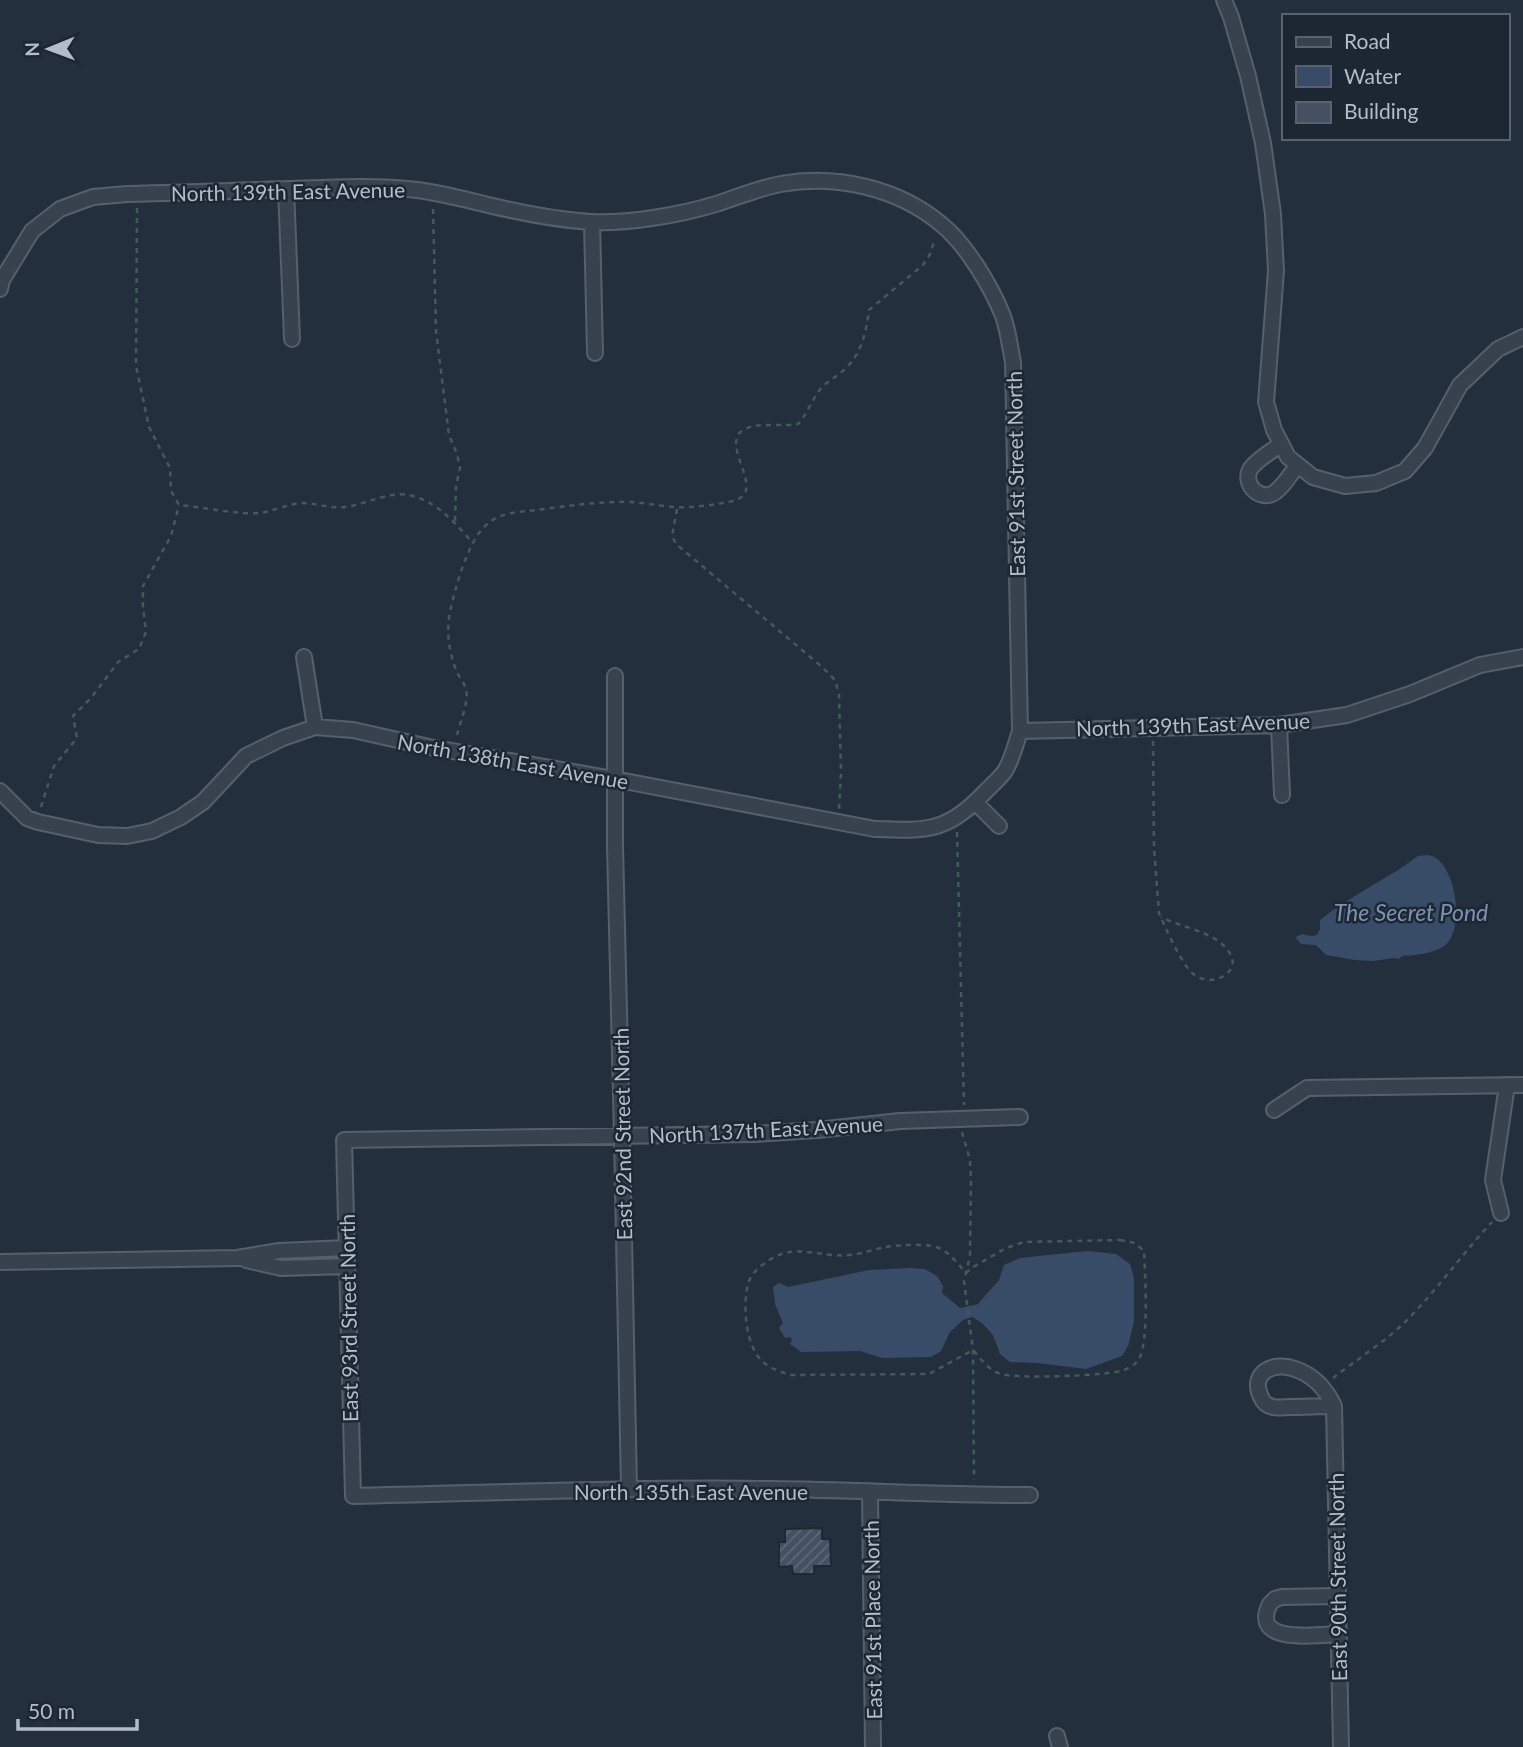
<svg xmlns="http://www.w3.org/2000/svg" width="1523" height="1747" viewBox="0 0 1523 1747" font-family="Lato,sans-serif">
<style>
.water{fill:#394c67}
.building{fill:url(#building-hatch);stroke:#1f2835;stroke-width:2}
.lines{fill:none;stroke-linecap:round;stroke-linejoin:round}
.street-casing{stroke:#565f6c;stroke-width:18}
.path{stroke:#44595c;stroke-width:2.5;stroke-dasharray:5 5;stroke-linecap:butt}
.street{stroke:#38414e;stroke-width:14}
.labels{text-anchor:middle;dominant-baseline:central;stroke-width:5;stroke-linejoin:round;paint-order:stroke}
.street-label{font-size:21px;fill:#b4bcc9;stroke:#1d2633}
.water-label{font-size:23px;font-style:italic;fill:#7c92b1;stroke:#1d2633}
</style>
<defs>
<pattern id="building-hatch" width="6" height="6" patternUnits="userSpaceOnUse" patternTransform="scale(1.75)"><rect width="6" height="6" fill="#455162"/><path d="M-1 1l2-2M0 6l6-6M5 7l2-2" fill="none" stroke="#5d6877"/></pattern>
</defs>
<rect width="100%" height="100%" fill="#242f3e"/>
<path class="water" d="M1427 855C1455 856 1467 930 1444 946 1432 954 1416 955 1402 956L1399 959 1394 958 1373 961 1355 960 1326 955 1316 945 1301 944 1296 938 1297 936 1304 934 1305 935 1312 936 1317 935 1320 929V920C1348 897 1388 879 1418 856Z
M1087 1251 1116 1254 1130 1264 1134 1278V1322L1128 1346 1122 1356 1086 1369 1038 1363 1010 1362 1000 1354 993 1335 982 1323 972 1317 963 1320 950 1332 941 1351 931 1357 882 1358 860 1351 801 1352 790 1344 792 1340 790 1337 785 1338 779 1328 783 1323 775 1304 773 1287 779 1283 788 1287 869 1270 910 1268 925 1269 937 1276 943 1286 942 1293 960 1308 978 1304 999 1280 1004 1265 1020 1258Z"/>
<path class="building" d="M822 1528V1539H830L831 1566H814V1574H793L792 1566 779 1567V1542H785V1529Z"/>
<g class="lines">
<g class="street-casing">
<path id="street" d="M1224 0 1231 17 1248 76 1263 143 1273 214 1276 271 1266 402 1274 430 1288 457 1313 477 1345 486 1376 483 1405 471 1425 448 1460 385 1498 349 1523 337
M286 189 292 339
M592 222 595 353
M0 289 2 280 32 231 60 209 93 197 127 194C180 193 233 191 286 189 327 188 367 185 408 189 442 192 473 202 506 209 533 215 562 220 590 222 627 224 680 215 716 204 738 197 759 188 781 184 836 174 898 188 941 224 966 244 991 286 1003 316 1008 330 1010 347 1013 362L1020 731C1016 743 1012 760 1005 771 1000 778 992 785 986 791 947 832 929 831 875 829L614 779 429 747 353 730 315 727 283 738 246 756 203 802 181 817 152 831 127 836 98 835 38 822 27 818 0 791
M1281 444C1272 451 1258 459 1251 468 1242 482 1257 500 1272 494 1282 489 1291 473 1298 465
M304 657 315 727
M615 676V846L622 1136 629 1489
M1279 725 1282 795
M1020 731 1279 725 1347 715 1410 694 1480 665 1523 657
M975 802 999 826
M1274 1110 1307 1088 1523 1085
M1020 1117 900 1121 817 1130 754 1134 344 1140 353 1496C492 1493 631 1487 771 1489 857 1490 944 1495 1030 1495
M1501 1213 1493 1180 1507 1085
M246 1260 281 1268 347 1266
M0 1262 237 1258 279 1251 347 1248
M1334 1406C1319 1406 1304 1407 1289 1407 1285 1407 1278 1408 1273 1407 1267 1406 1263 1402 1261 1397 1249 1372 1275 1361 1295 1369 1313 1375 1326 1389 1334 1406L1341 1747
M870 1493 873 1747
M1337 1596 1282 1597 1275 1599 1270 1604C1249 1645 1318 1635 1338 1634
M1057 1736 1060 1747"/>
</g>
<path class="path" d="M137 208 136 366 149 427 170 468 171 491 179 505C202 507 239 515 260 513 274 511 287 504 302 503 317 503 330 509 345 507 364 505 389 491 408 495 436 500 454 522 472 542
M433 209 436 331 449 435 457 454 460 468 456 486 455 523
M677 509 672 536 676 544 821 666 835 680 839 694 841 772 839 809
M457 735C460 722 469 703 466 689 464 682 458 676 456 670 449 651 446 632 450 612 455 588 468 541 486 525 500 512 519 512 536 510 568 506 600 501 632 502 646 503 660 506 674 507 693 508 714 505 733 501 770 492 716 443 745 429 759 422 783 427 798 424 808 413 812 399 822 387 829 381 837 376 844 370 862 353 866 333 869 310L923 265 930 254 935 239
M1153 741 1154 848 1159 913C1165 927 1180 960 1190 971 1209 992 1244 972 1229 952 1215 931 1182 928 1161 917
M41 807 54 766 77 738 73 716 91 698 118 662 139 649 146 632 143 607V586L171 536 179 505
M957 832 964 1105
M962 1132 970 1160 971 1180 970 1256 964 1281 973 1350 974 1480
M1120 1240 1135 1243 1144 1251C1145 1272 1150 1348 1137 1362 1134 1365 1127 1369 1124 1370 1108 1376 1017 1379 1001 1374 989 1371 980 1358 973 1350L929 1374 791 1375C781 1372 771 1369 763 1362 745 1347 742 1302 749 1281 753 1271 763 1264 771 1259 797 1243 822 1258 849 1255 862 1254 874 1249 886 1247 899 1245 927 1243 939 1248 950 1253 958 1264 966 1273L973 1267 1006 1248 1024 1242Z
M1333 1378C1356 1360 1385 1342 1406 1321 1437 1290 1462 1254 1492 1222"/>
<use href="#street" class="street"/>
</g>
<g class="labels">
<g class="street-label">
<text transform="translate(288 191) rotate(-1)">North 139th East Avenue</text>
<text transform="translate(1015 474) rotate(-91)">East 91st Street North</text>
<text transform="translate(1193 724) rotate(-2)">North 139th East Avenue</text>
<text transform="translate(513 761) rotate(10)">North 138th East Avenue</text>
<text transform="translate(766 1129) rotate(-3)">North 137th East Avenue</text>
<text transform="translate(622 1134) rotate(-91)">East 92nd Street North</text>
<text transform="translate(348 1318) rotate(-91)">East 93rd Street North</text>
<text x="691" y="1491">North 135th East Avenue</text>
<text transform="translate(1337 1577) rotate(-91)">East 90th Street North</text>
<text transform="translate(872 1620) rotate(-91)">East 91st Place North</text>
</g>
<g class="water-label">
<text x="1411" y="912">The Secret Pond</text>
</g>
</g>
<rect x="1282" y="14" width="228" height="126" fill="#1d2633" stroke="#59626f" stroke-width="2"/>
<rect x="1296" y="37" width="35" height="10" fill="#38414e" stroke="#59626f" stroke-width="2"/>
<text x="1344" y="49" font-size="21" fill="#b4bcc9">Road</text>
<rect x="1296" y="66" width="35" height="21" fill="#394c67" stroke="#59626f" stroke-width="2"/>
<text x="1344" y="84" font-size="21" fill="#b4bcc9">Water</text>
<rect x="1296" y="102" width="35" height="21" fill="#455162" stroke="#59626f" stroke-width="2"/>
<text x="1344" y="119" font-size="21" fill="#b4bcc9">Building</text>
<g transform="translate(49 49) rotate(269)" stroke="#1d2633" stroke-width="5" paint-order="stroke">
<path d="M0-5L12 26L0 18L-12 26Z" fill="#b4bcc9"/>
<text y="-10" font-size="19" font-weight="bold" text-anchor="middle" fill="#b4bcc9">N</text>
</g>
<path d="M18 1719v10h119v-10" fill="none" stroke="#b4bcc9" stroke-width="3.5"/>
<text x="28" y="1719" font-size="21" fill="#b4bcc9" stroke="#1d2633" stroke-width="5" paint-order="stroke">50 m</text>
</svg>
